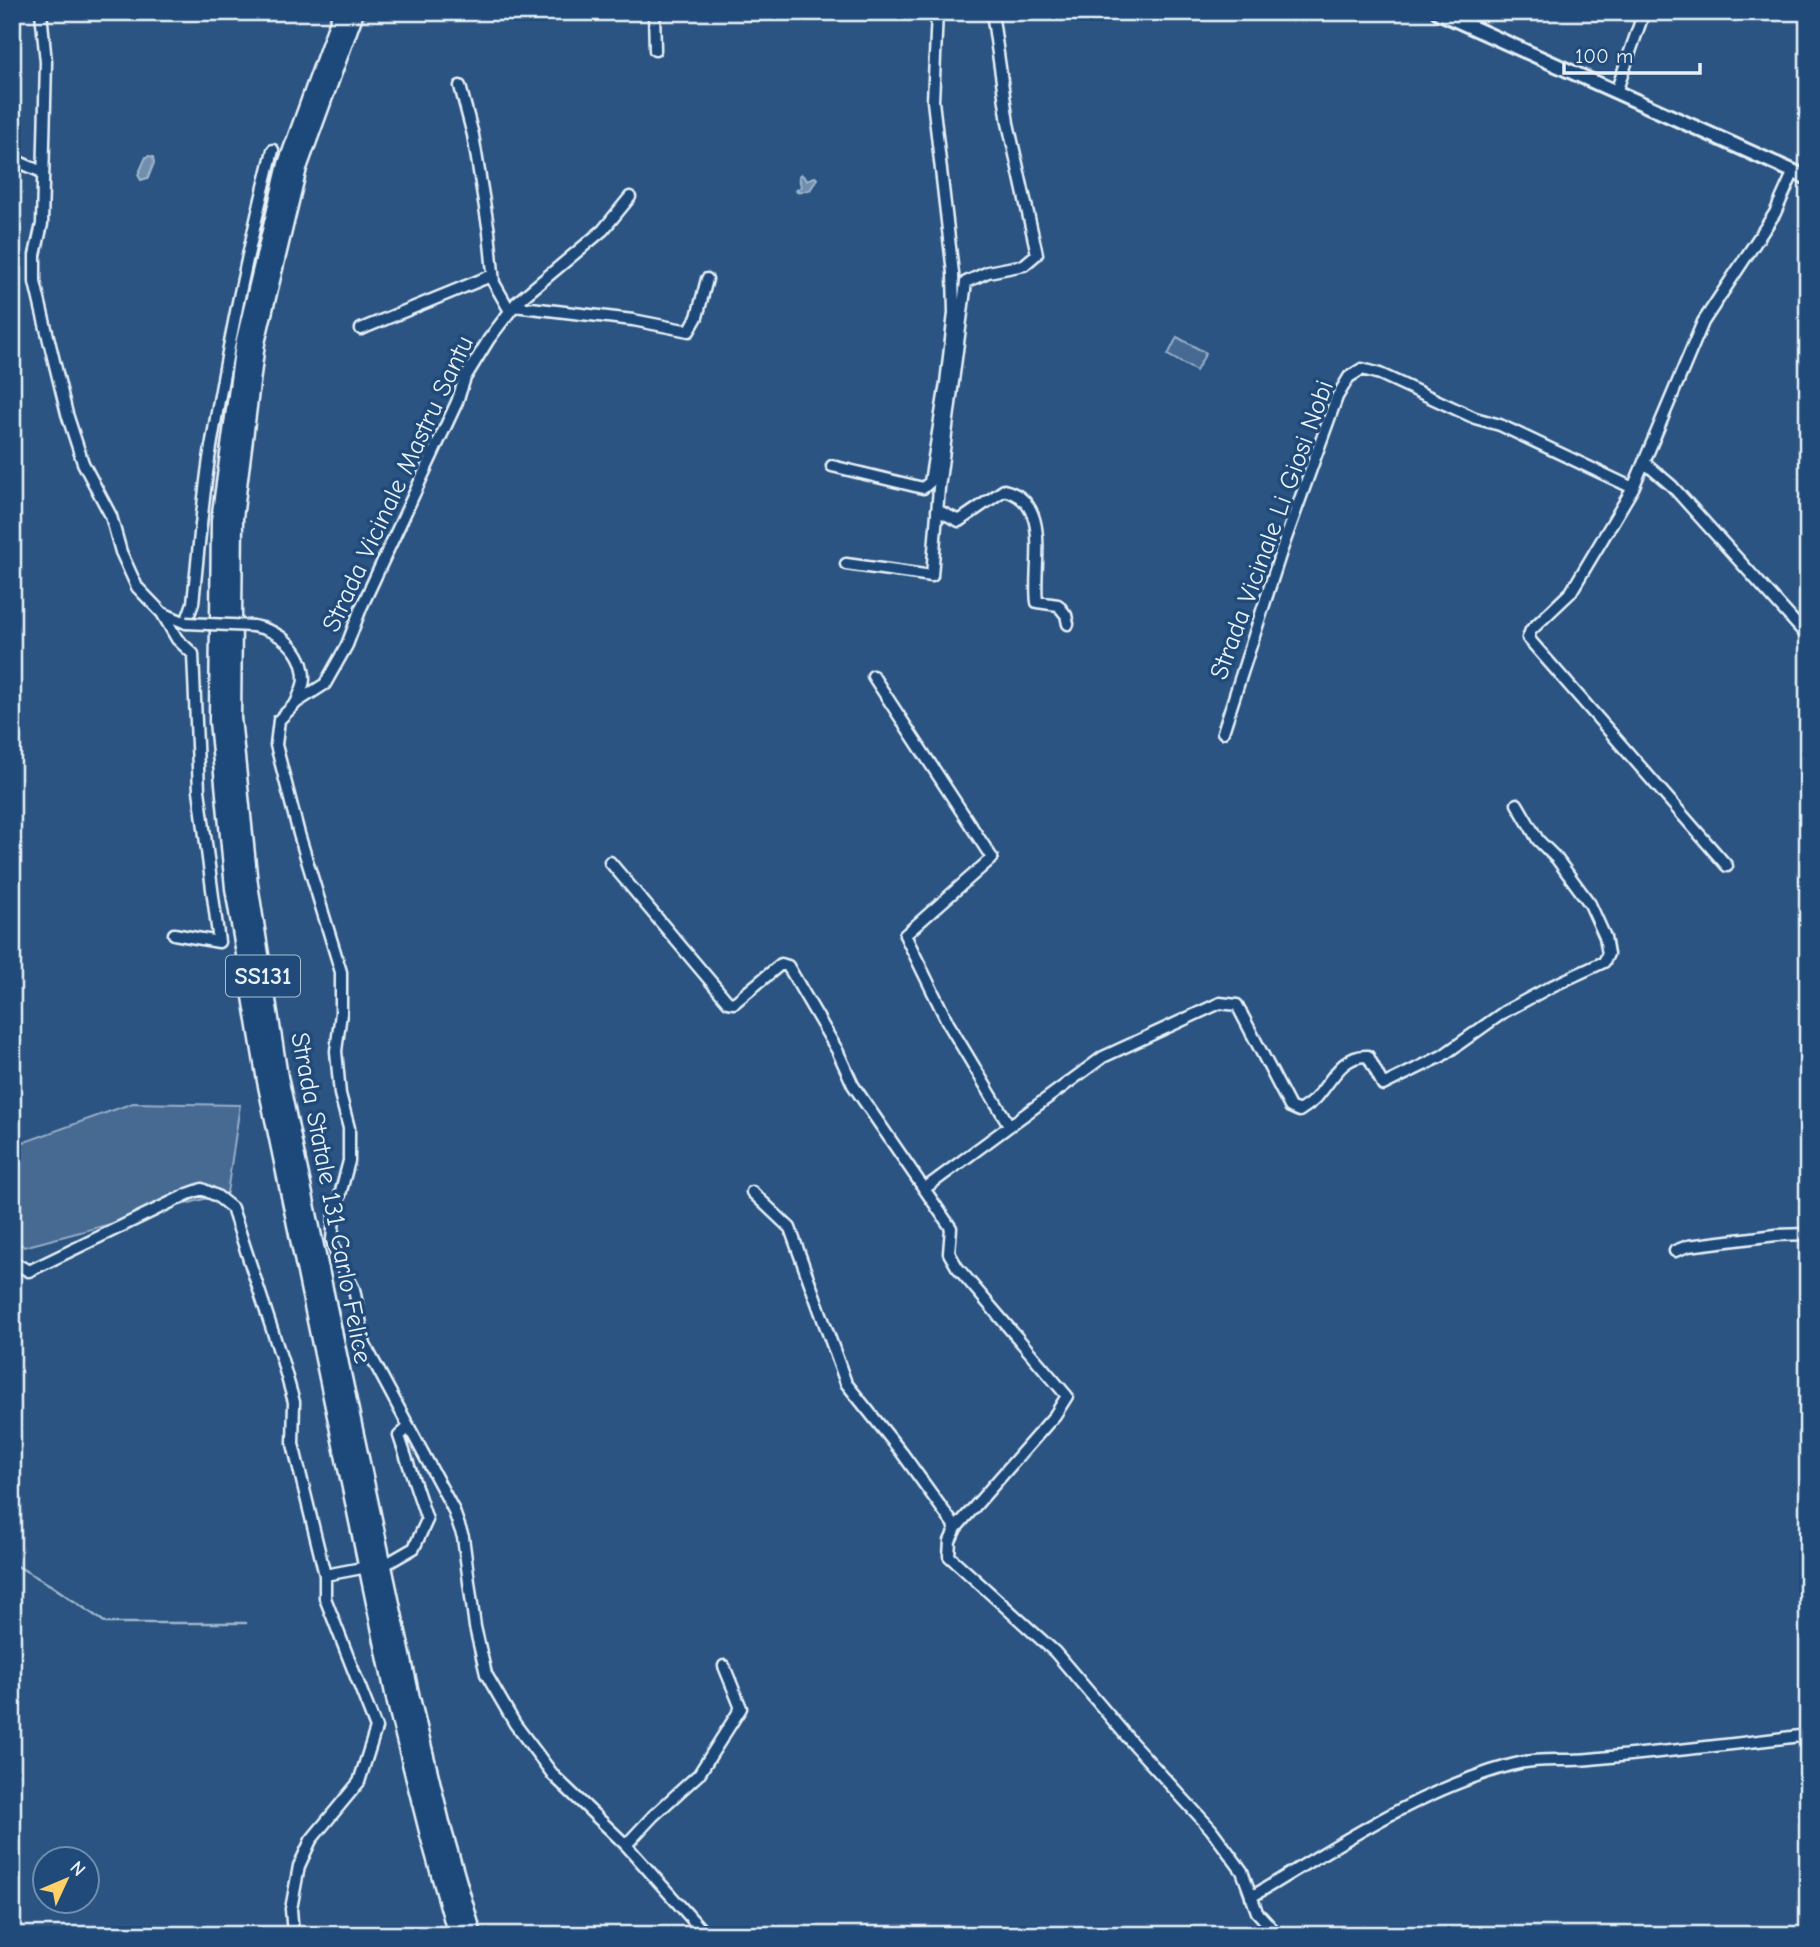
<svg xmlns="http://www.w3.org/2000/svg" width="1820" height="1947" viewBox="0 0 1820 1947" font-family="'Comic Neue',sans-serif">
<style>
.green{fill:#476b93;stroke:#98aec6;stroke-width:2}
.water{fill:#708ead;stroke:#a0b6cb;stroke-width:2}
.lines{fill:none;stroke-linecap:round;stroke-linejoin:round}
.stream{stroke:#a0b6cb;stroke-width:2.5}
.minor-casing{stroke:#e8f1f8;stroke-width:15}
.tertiary-casing{stroke:#e8f1f8;stroke-width:18}
.trunk-casing{stroke:#e8f1f8;stroke-width:21}
.minor{stroke:#1f4a7a;stroke-width:10}
.tertiary{stroke:#1f4a7a;stroke-width:12}
.trunk{stroke:#1f4a7a;stroke-width:16}
.minor-bridge-casing{stroke:#e8f1f8;stroke-width:15;stroke-linecap:butt}
.minor-bridge{stroke:#1f4a7a;stroke-width:10}
.labels{text-anchor:middle;dominant-baseline:central;stroke-width:7;stroke-linejoin:round;paint-order:stroke}
.shield{fill:#1f4a7a;stroke:#acbfd2;stroke-width:2}
.shield-label{font-size:24px;font-weight:bold;fill:#e8f1f8}
.street-label{font-size:26px;fill:#e8f1f8;stroke:#1f4a7a}
</style>
<rect width="100%" height="100%" fill="#2b5482"/>
<filter id="ink" filterUnits="userSpaceOnUse"><feTurbulence type="fractalNoise" baseFrequency=".0143" numOctaves="2"/><feDisplacementMap in="SourceGraphic" scale="14" xChannelSelector="R" yChannelSelector="G"/><feConvolveMatrix kernelMatrix="1 2 1 2 8 2 1 2 1" color-interpolation-filters="sRGB"/></filter>
<g filter="url(#ink)">
<path class="green" d="M1177 337 1206 353 1196 371 1168 355Z
M133 1103 240 1105 227 1193 24 1247 12 1236V1134L25 1142Z"/>
<path class="water" d="M149 156 153 157 154 163 148 178 141 180 138 175 146 157Z
M801 174 807 180 815 177 817 179 810 190 797 192 796 190 801 187 799 177Z"/>
<g class="lines">
<path class="stream" d="M12 1563 52 1586 106 1623H246"/>
<g class="minor-casing">
<path id="minor" d="M41 12 46 62 42 224 35 255V282L42 312 67 414 83 463 111 516 121 552 137 587 162 613 186 623 193 603C198 555 202 507 209 459 226 355 247 252 273 150
M654 12 655 50
M460 86 473 135 489 232 494 283 510 311
M1616 92 1644 12
M12 159 42 172
M630 197 603 230 517 302 489 339 465 378 457 402 361 608 347 645 325 684 297 702 279 720 276 745 299 834 341 972V1013L336 1051 340 1094 349 1128V1161L334 1217 332 1240 337 1257 354 1289 365 1345 453 1509 463 1537 475 1627 486 1674 515 1724 554 1776 626 1845 706 1935
M514 306 633 320 689 331 697 317 707 279
M361 329 493 275
M1644 462 1672 486 1808 637
M832 466 923 488 930 482 946 383 954 313 953 273 933 101 937 12
M1633 488 1571 592 1531 630 1528 638 1727 866
M937 510 959 521 1004 490C1053 502 1032 565 1037 602L1058 605 1066 615 1068 624
M846 564 932 576 939 488 966 282 988 272 1024 265 1037 254 1008 123 992 12
M162 613 177 639 193 654 199 790 219 942 174 934
M253 626C279 630 304 650 304 679 304 686 299 695 297 701
M873 676 992 858 905 935 948 1023 1009 1125
M1223 732 1281 552 1337 397 1349 377 1362 369 1380 374 1475 418 1500 425 1633 488 1703 322 1775 213 1794 171
M610 862 728 1002 734 1003 781 964 788 966 837 1050 853 1085 951 1228 949 1253 957 1267 1067 1396 1055 1415 956 1528 950 1541 949 1556 1055 1652 1134 1745 1211 1829 1242 1871 1257 1912 1278 1935
M924 1189 1103 1057 1220 1003 1237 1005 1290 1107 1299 1111C1305 1107 1312 1103 1317 1097 1331 1081 1343 1054 1368 1056L1383 1085 1442 1056 1504 1012 1552 986 1604 962 1608 954 1605 937 1590 904 1557 859 1538 840 1517 804
M752 1192 790 1228 846 1383 902 1453 956 1528
M1675 1251 1688 1246 1776 1235 1808 1234
M12 1262 29 1271 188 1194 202 1189 217 1196 232 1208 282 1360 294 1402 293 1444 325 1575
M388 1563 414 1548 427 1520 399 1436 409 1427
M626 1845 653 1816 699 1774 741 1708 724 1666
M1251 1897C1335 1847 1416 1791 1511 1765 1538 1757 1563 1762 1590 1759 1663 1752 1735 1744 1808 1735
M293 1935 291 1909 299 1866 311 1840 359 1782 376 1728 325 1598V1575L362 1568"/>
</g>
<g class="tertiary-casing">
<path id="tertiary" d="M1438 12 1808 178"/>
</g>
<g class="trunk-casing">
<path id="trunk" d="M342 12 287 164 244 344 220 520 218 721 234 888 266 1081 396 1703 429 1835 457 1935
M355 12 298 168 256 343 234 518 232 718 249 884 279 1077 411 1698 443 1831 473 1935"/>
</g>
<use href="#minor" class="minor"/>
<use href="#tertiary" class="tertiary"/>
<use href="#trunk" class="trunk"/>
<g class="minor-bridge-casing">
<path id="minor-bridge" d="M186 623 253 626"/>
</g>
<use href="#minor-bridge" class="minor-bridge"/>
</g>
</g>
<g class="labels">
<rect class="shield" x="226" y="955.5" width="74" height="41" rx="5"/>
<g class="shield-label">
<text x="263" y="976">SS131</text>
</g>
<g class="street-label">
<text transform="translate(398 484) rotate(-65)">Strada Vicinale Mastru Santu</text>
<text transform="translate(1272 530) rotate(-70)">Strada Vicinale Li Giosi Nobi</text>
<text transform="translate(331 1198) rotate(79)">Strada Statale 131 Carlo Felice</text>
</g>
</g>
<rect width="1820" height="1947" fill="none" stroke="#1f4a7a" stroke-width="42"/>
<rect x="21" y="21" width="1778" height="1905" fill="none" stroke="#e8f1f8" stroke-width="2.5" filter="url(#ink)"/>
<g transform="translate(66 1880) rotate(46)"><circle r="33" fill="#1f4a7a" stroke="#6f8dac" stroke-width="2"/>
<path d="M0-5L12 26L0 18L-12 26Z" fill="#ffd166"/>
<text y="-10" font-size="19" font-weight="bold" text-anchor="middle" fill="#e8f1f8">N</text>
</g>
<path d="M1564 63v10h136v-10" fill="none" stroke="#e8f1f8" stroke-width="3.5"/>
<text x="1575" y="63" font-size="21" fill="#e8f1f8" stroke="#1f4a7a" stroke-width="5" paint-order="stroke">100 m</text>
</svg>
